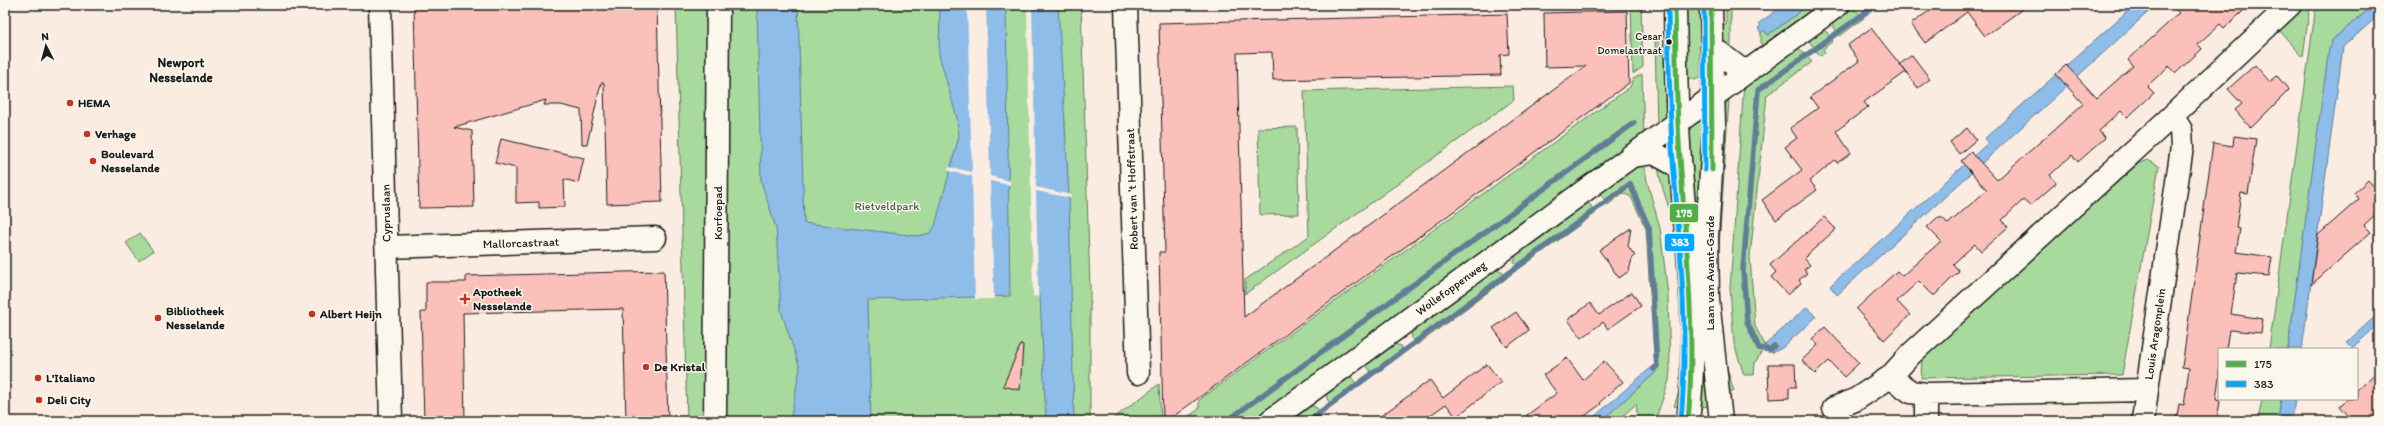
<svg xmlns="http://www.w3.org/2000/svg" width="2384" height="426" viewBox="0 0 2384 426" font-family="Itim,sans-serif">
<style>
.green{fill:#a7da9c;stroke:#627b5c}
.water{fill:#8dbde8;stroke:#607d96}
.pier{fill:#fbece2}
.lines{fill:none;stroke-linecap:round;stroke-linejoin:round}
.stream{stroke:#607d96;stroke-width:5.5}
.building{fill:#fcc0bb;stroke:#1c1c1c}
.minor-casing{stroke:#1c1c1c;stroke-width:25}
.minor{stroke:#fbf7ec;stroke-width:22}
.bus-1-casing{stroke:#fbf7ec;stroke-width:8}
.bus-2-casing{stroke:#fbf7ec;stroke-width:8}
.bus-1{stroke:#50af46;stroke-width:5}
.bus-2{stroke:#00a7ff;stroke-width:5}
.bus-dot{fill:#1c1c1c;stroke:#fbf7ec;stroke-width:1.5}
.poi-dot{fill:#c8321e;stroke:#fbf7ec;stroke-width:1.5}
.labels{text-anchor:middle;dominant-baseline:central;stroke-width:3;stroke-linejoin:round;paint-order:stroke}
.bus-label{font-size:11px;fill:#1c1c1c;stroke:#fbf7ec;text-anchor:end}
.poi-label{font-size:12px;font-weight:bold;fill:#1c1c1c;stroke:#fbf7ec;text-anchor:start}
.street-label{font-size:12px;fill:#1c1c1c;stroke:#fbf7ec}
.park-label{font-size:12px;fill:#4d5e49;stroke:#fbf7ec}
.neighbourhood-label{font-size:13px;font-weight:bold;fill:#1c1c1c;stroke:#fbf7ec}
.line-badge{stroke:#fbf7ec;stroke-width:1.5}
.badge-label{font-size:11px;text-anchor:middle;font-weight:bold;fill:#fff}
</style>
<rect width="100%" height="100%" fill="#fbece2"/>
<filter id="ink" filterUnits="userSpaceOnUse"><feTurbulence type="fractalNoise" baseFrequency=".025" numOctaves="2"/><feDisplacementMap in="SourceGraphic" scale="8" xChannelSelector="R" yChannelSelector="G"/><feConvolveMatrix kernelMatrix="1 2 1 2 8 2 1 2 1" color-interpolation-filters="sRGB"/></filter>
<g filter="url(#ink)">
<path class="green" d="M676 5H1081L1090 287V421H687Z
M1631 5H1641L1643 67 1633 74Z
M1682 5H1703L1704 76 1695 80 1686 77Z
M1726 5H1731V53L1718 39V26L1726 25Z
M1809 5H1825L1761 52V33L1764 30 1768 35Z
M1850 5 1864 18 1840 36 1833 26 1831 19Z
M2304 5H2310L2303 57 2278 29Z
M2316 5H2374L2332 40 2288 349H2269Z
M1819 28 1827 32 1833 41 1823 49 1825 52 1820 56 1809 41V35Z
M1655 38 1659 43 1660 54H1669L1670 112 1657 126Z
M1796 45 1812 62 1767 95 1750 257 1755 326 1765 345 1755 363 1754 375H1744L1734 344 1730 288 1744 83Z
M1642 74 1644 137 1257 421H1182L1199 409V400L1630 87 1633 79Z
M1513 86 1514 100 1245 294V280L1309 236 1304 91Z
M1729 100 1717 276 1720 345 1734 391 1727 392 1714 334 1722 109Z
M1696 122H1701L1705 125 1713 406 1697 407 1686 131Z
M1297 127 1299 214 1260 215 1258 128Z
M2148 160 2159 166 2122 375 1921 378 1922 357 2139 163Z
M1644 161 1647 181 1660 228 1668 295 1670 370 1669 381 1655 421H1638L1636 404 1617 421H1601L1655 373 1646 229 1631 197 1623 193 1608 205 1597 189Z
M1658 164 1675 174 1685 250 1687 283 1688 361 1682 408 1674 406C1693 361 1682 268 1672 220 1668 201 1659 183 1658 164Z
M1586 199 1596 213 1519 269 1514 262 1517 250Z
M140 233 153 251 139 261 126 243Z
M1489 270 1502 271 1507 278 1417 345 1412 340 1411 327Z
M1390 343 1401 346 1403 353 1373 375 1364 362Z
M1348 373 1358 386 1331 405 1327 399 1326 390Z
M1159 384 1161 421H1110Z
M2262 399H2281L2278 421H2258Z
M1307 404 1317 408 1322 415 1313 421H1283Z"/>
<path class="water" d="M757 5H798L804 223 918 236 930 233 935 226 959 136 957 118 939 55 940 5H1006L1010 296 868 300 871 421H790L800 368 781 311 776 228 761 181Z
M1029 5H1058L1069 195 1074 421H1046L1040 296H1035Z
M1784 5H1809L1768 35 1764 30 1761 33 1758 28 1761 26 1759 23Z
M2134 5H2156L1837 295 1830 286 1988 143 1984 139Z
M2374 5H2379V15L2343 47 2302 349H2288L2329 48 2332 40Z
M1807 307 1816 317 1782 348 1772 353 1765 345Z
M2379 313V324L2352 348 2347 342Z
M1654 365 1655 373 1601 421H1589Z
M2281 399H2295L2292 421H2278Z"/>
<path class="pier" d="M967 5H986L990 176 1010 181V185L990 181 994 299H975L972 176 948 171 949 167 972 172Z
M1027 5H1032L1036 187 1071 195V198L1036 191 1039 325 1038 297 1033 296Z"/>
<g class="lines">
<path class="stream" d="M1774 346 1770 350 1759 348 1747 322 1743 270 1758 90 1876 5
M1227 421 1634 123
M1308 421 1630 184 1649 228 1657 366 1654 369"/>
</g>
<path class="building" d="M414 5H657L662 202 607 204 604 83H601L587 144H582L581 110 561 105H544L546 100 454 127 472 131 474 207 419 208Z
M1937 5H2028L1985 36 1967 12 1925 43 1911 24Z
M2171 5H2250L2224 28 2220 24 2198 44 2202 49 2176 73 2169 66 2147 86 2154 93 2129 116 2127 117 2121 111 2099 131 2105 138 2078 162 2072 155 2050 175 2056 182 2055 184 2030 206 2023 200 2002 220 2008 227 1981 251 1975 244 1953 264 1959 271 1935 295H1933L1919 281 1897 301 1910 315 1884 340 1856 309 1897 271 1902 276 1941 241 1927 227 1937 218H1943L1948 224 1987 190 1961 161 1971 152 1997 180 2083 104 2056 74 2066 65 2097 98 2133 66 2128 60 2179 13Z
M1627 11 1629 83 1167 421H1163L1159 252H1165L1159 23 1507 14 1509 54 1500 55 1501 75 1273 80 1272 52 1237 53 1244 317 1586 66 1545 67 1544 13Z
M1871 28 1906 72 1864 102 1868 107 1836 131 1851 153 1837 163 1835 160 1810 181 1817 190 1776 220 1762 200 1802 170 1785 147 1797 138 1790 128 1818 108 1810 97 1859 61 1848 45Z
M1912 55 1930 79 1918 88 1900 64Z
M2255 65 2270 82 2277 76 2289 90 2251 128 2235 110 2242 104 2228 89Z
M1967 128 1976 140 1959 154 1950 142Z
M2234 136 2256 139 2248 194 2241 193 2236 228 2240 229 2236 252 2272 257 2269 276 2237 273 2231 314 2263 319 2261 333 2229 330 2226 349H2219V377L2216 400 2220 401 2217 421H2176L2179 404 2184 405 2189 368 2182 367 2213 143 2233 146Z
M501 139 584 158 578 183 564 179 565 207 539 208V202L516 203V168L495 163Z
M2368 180 2379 192V211L2364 225 2371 232 2311 285 2318 235 2359 199 2354 193Z
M1824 217 1836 229 1804 258 1810 265 1804 270 1807 273 1799 280 1801 283 1788 295 1771 277 1776 272 1770 265Z
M1631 228 1628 246 1635 256 1632 259 1629 271 1619 278 1599 250Z
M664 271 668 421H626L623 309 463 313 465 421H424L421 312H426V282H466V276Z
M1632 292 1641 306 1608 329 1603 322 1582 338 1568 320 1590 303 1599 315Z
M1516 312 1529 330 1507 347 1493 328Z
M1825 327 1859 363 1844 377 1829 361 1815 374 1802 360 1818 345 1812 339Z
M1021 344 1023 345 1020 390 1003 386Z
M1567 358 1583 380 1604 361 1623 382 1600 402 1601 404 1578 421H1519L1557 393 1543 375Z
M1487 364 1501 382 1456 417 1446 404 1422 421H1374L1430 380 1443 398Z
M1768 364H1795L1796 387H1789V398L1769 399Z
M2379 370V421H2353L2340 406 2347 399H2357V390Z"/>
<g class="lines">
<g class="minor-casing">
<path id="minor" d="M380 5 391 421
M1126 5 1138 373
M1675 5C1676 56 1676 108 1680 159 1687 247 1699 333 1688 421
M1711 5 1714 125 1707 236 1708 300 1721 421
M1712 47 1739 68 1750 70
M2172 116 2181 130 2182 147 2147 390 1926 394 1911 392 1890 377 1911 354 2172 116 2290 5
M1631 156 1654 153 1681 168
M387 247 655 238
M1926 394V421
M1834 408 1855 400 1890 377
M715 421 718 5
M1270 421 1838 5
M2143 421 2147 390"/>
</g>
<use href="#minor" class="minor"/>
<g class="bus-1-casing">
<path id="bus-1" d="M1675 5C1676 56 1676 106 1680 157 1686 246 1696 332 1688 421
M1711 5 1712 170"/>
</g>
<g class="bus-2-casing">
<path id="bus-2" d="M1668 5C1669 57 1669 108 1673 160 1680 247 1689 333 1681 420
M1704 5 1705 170"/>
</g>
<use href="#bus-1" class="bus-1"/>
<use href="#bus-2" class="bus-2"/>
</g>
</g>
<circle class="bus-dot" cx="1669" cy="42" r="3.5"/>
<g class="poi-dot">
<circle cx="70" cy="103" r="4"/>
<circle cx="87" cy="134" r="4"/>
<circle cx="93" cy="161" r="4"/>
<path d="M463 293h4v4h4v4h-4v4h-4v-4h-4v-4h4z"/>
<circle cx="312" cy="314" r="4"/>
<circle cx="158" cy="318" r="4"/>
<circle cx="646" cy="367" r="4"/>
<circle cx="38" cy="378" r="4"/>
<circle cx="39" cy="400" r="4"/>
</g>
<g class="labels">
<g class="bus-label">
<text x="1662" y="36">Cesar<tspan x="1662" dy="14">Domelastraat</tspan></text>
</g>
<g class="poi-label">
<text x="78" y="103">HEMA</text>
<text x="95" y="134">Verhage</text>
<text x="101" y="154">Boulevard<tspan x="101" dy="14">Nesselande</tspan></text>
<text x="473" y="292">Apotheek<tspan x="473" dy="14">Nesselande</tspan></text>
<text x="166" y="311">Bibliotheek<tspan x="166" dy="14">Nesselande</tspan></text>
<text x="320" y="314">Albert Heijn</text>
<text x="654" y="367">De Kristal</text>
<text x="46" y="378">L'Italiano</text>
<text x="47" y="400">Deli City</text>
</g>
<g class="street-label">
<text transform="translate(1132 189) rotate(-92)">Robert van 't Hoffstraat</text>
<text transform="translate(386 213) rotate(-91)">Cypruslaan</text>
<text transform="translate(718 213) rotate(-90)">Korfoepad</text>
<text transform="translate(521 243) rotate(-2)">Mallorcastraat</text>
<text transform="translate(1710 273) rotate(-90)">Laan van Avant-Garde</text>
<text transform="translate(1451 288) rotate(-36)">Wollefoppenweg</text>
<text transform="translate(2155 334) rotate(-82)">Louis Aragonplein</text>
</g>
<g class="park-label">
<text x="887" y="206">Rietveldpark</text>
</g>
<g class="neighbourhood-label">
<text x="181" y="62">Newport<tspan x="181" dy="15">Nesselande</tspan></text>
</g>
</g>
<g class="line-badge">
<rect x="1669" y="203" width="30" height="20" rx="4" fill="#50af46"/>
<rect x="1664" y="233" width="31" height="19" rx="4" fill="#00a7ff"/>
</g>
<g class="badge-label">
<text x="1684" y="217">175</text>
<text x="1680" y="246">383</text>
</g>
<rect width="2384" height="426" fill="none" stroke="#fbf7ec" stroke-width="20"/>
<rect x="10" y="10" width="2364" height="406" fill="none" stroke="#1c1c1c" stroke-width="1.5" filter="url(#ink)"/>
<rect x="2218" y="348" width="140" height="52" fill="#fbf7ec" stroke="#a29f99"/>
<rect x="2226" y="361" width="20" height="6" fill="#50af46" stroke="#a29f99"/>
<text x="2254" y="368" font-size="12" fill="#1c1c1c">175</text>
<rect x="2226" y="381" width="20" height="6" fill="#00a7ff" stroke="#a29f99"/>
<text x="2254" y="388" font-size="12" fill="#1c1c1c">383</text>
<g transform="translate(46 46) rotate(354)" stroke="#fbf7ec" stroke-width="3" paint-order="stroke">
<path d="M0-3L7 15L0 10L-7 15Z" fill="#1c1c1c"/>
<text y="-6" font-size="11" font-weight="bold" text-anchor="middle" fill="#1c1c1c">N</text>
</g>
</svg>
